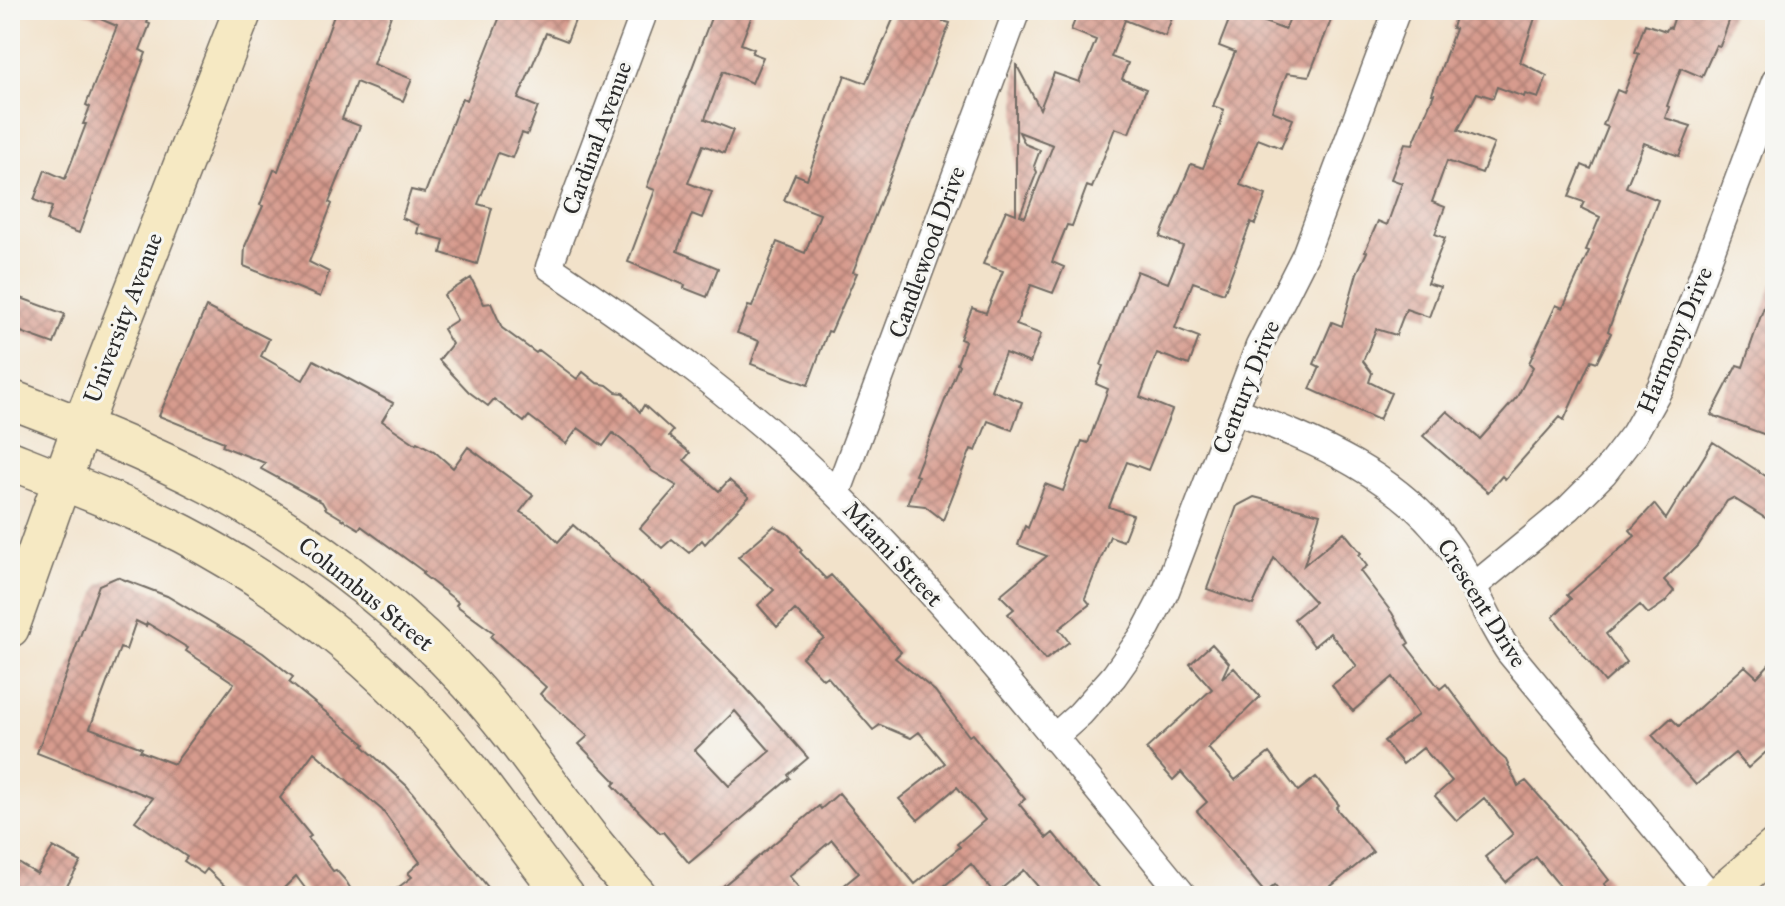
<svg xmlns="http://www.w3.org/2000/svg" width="1785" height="906" viewBox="0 0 1785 906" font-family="'IM FELL Great Primer',serif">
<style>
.building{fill:url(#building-cross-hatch);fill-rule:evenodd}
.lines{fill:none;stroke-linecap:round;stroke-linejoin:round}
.street-casing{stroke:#716b63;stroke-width:29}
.secondary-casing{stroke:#716b63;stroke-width:41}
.street{stroke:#fff;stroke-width:26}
.secondary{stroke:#f6e9c3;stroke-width:38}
.labels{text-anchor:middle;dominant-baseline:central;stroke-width:6;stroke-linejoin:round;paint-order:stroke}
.street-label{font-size:24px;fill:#2b2b2b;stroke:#f6f6f2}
</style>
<defs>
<pattern id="building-cross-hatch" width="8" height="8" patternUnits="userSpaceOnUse" patternTransform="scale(2)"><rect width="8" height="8" fill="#d79b8e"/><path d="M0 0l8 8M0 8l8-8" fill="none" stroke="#af7f74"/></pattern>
</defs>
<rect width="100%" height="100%" fill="#f6f6f2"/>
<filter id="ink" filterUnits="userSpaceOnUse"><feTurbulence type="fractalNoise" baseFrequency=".0125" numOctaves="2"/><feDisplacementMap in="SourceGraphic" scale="16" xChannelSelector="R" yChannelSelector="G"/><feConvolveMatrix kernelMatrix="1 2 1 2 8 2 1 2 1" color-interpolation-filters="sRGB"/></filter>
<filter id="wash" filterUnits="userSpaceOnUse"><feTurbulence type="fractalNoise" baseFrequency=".006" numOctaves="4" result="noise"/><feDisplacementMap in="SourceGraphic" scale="32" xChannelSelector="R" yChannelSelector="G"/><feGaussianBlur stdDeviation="1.8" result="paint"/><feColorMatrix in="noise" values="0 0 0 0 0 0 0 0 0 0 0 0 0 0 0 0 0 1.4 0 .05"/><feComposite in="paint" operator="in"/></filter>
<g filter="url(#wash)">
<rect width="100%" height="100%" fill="#f2e2ca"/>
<g id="blocks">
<path class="building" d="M79 10H152L147 23 150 24 140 50 146 53 79 233 47 221 52 207 34 200 45 170 65 179 86 124H83L90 107 86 105 117 26Z
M336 10H393L373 64 412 79 403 101 356 82 342 119 360 126 329 202 332 204 309 262 329 272 320 297 244 266 245 246 263 206 260 205 274 170 278 171Z
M511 10H579L567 41 546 33 518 99 538 107 527 135 522 133 512 158 498 153 478 204 492 208 477 264 441 253 444 240 417 233 419 225 402 218 411 190 425 193 462 98 467 100 501 14 508 17Z
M714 10H754L741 44 754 49 752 53 763 57 752 83 723 71 705 119 733 130 724 153 703 145 688 183 712 192 702 218 692 214 677 251 718 268 707 297 684 288 685 285 628 262 655 190 647 187Z
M897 10H948L943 21 950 23 853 272 857 273 831 332 828 331 808 385 751 364 759 341 737 333 748 306 752 307 777 242 805 253 820 214 784 200 795 174 807 179 845 75 866 83Z
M1079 10H1175L1165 36 1125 20 1111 57 1128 63 1122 79 1146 89 1129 133 1115 128 1092 188 1087 186 1072 226 1067 225 1052 262 1064 267 1053 293 1031 285 1016 325 1041 334 1030 363 1005 353 991 390 1022 402 1012 430 988 421 976 451 971 449 943 520 925 506 907 504 918 476 915 475 959 365 957 364 965 341 960 339 972 308 986 313 1003 271 983 264 1006 210 1016 214V64L1040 109 1054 73 1079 82 1096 40 1071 30ZM1019 132 1053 145 1025 217 1020 215 1037 172 1034 166 1040 150 1025 144Z
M1233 10 1285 30 1293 10H1335L1309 76 1287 73 1272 111 1293 119 1281 148 1258 139 1240 185 1266 195 1255 224 1251 222 1224 293 1193 282 1175 328 1199 337 1189 365 1157 353 1140 397 1172 410 1148 470 1127 462 1109 507 1133 515 1123 541 1110 536 1085 598 1090 604 1059 629 1069 642 1045 660 1008 614 1014 609 1000 595 1047 556 1018 545 1025 526 1028 528 1045 484 1063 491 1082 441 1088 443 1108 389 1096 384 1103 366 1101 365 1137 271 1168 283 1183 246 1160 237 1191 164 1203 168 1220 125 1224 110 1213 106 1235 52 1219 46Z
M1457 10H1536L1533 17 1535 18 1520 62 1547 76 1538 98 1525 94 1524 97 1497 87 1493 98 1477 93 1458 130 1494 144 1482 173 1447 161 1432 202 1445 207 1435 234 1445 238 1427 283 1440 287 1429 317 1406 309 1396 335 1376 329 1363 361 1372 373 1369 382 1391 393 1379 420 1310 389 1320 367 1314 364 1332 322 1342 326 1357 273 1367 252 1365 251 1378 221 1387 225 1402 183 1391 179 1405 143 1413 144 1434 94H1432L1455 29 1452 28Z
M1677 10H1733L1720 46 1716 45 1702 77 1681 68 1667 106 1669 107 1665 118 1691 126 1679 156 1644 143 1626 187 1658 200 1608 331 1611 333 1597 362 1591 360 1564 420 1560 417 1505 479 1502 476 1488 492 1423 436 1447 411 1480 439 1517 397 1533 367 1529 363 1556 305 1563 308 1589 251 1586 250 1600 217 1581 208 1584 202 1569 197 1582 165 1591 169 1608 127 1603 125 1617 90 1624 93 1639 54 1635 52 1645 24 1666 31 1668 27 1671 28Z
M471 278 484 304 491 303 502 328 536 353 539 350 577 379 583 372 597 383 607 385 616 392 623 393 640 412 644 405 673 431 669 436 690 453 684 460 719 491 729 480 749 497 705 544 702 540 689 553 672 539 662 548 640 528 677 486 652 471 634 450 613 433 603 446 578 428 566 444 529 416 524 422 494 399 488 406 469 392 439 360 452 344 443 329 457 320 444 295Z
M1772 284 1775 285V412L1766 435 1711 415 1737 365 1743 367Z
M10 294 65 314 54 344 10 328Z
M206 307 269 339 261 356 303 380 314 360 393 403 382 421 416 444 417 442 434 451 453 468 468 447 533 495 520 512 539 523 558 542 573 525 640 584 642 583 737 678 808 758 788 775 790 778 689 863 663 832 660 833 613 785 616 782 579 744 588 736 540 694 546 687 491 637 494 633 456 605 458 602 422 574 424 572 361 526 359 529 326 509 322 502 261 469 265 463 222 446 224 442 159 416ZM735 711 770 751 729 786 695 750Z
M1713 442 1775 482V524L1733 498 1727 501 1698 546 1664 580 1674 591 1665 602 1648 614 1640 605 1606 634 1627 662 1605 682 1553 617 1571 599 1567 595 1635 536 1630 530 1654 504 1666 519Z
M1254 497 1320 514 1304 565 1344 532 1361 553 1359 555 1367 566 1360 571 1392 613 1409 643 1406 645 1440 689 1446 684 1497 752 1506 760 1518 786 1526 781 1578 840 1609 880 1604 884 1613 896H1568L1536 857 1506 882 1485 857 1513 834 1484 798 1457 821 1435 796 1452 781 1423 748 1403 764 1384 741 1418 715 1393 677 1353 711 1341 698 1332 685 1357 666 1330 633 1314 646 1294 619 1315 602 1274 558 1253 605 1207 589 1237 506Z
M774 526 788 534 802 550 800 552 826 579 831 575 873 620 901 652 895 658 935 691 969 736 972 734 1025 799 1019 804 1047 838 1053 833 1105 896H1046L1024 870 995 894 971 864 932 896H831L859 873 832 840 789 876 806 896H711L819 806 821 809 839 793 915 884 960 847 957 844 985 820 957 787 918 820 899 799 945 763 919 732 911 738 880 725 873 730 827 676 823 679 802 657 824 638 795 610 777 627 758 605 774 590 738 557Z
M117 577 167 596 263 653 293 677 289 682 365 744 363 746 407 786 495 896H387L412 877 408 873 420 862 382 810 314 752 280 798 311 836 308 838 333 871 336 870 346 881 355 896H311L296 876 276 896H235L207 869 203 874 184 861 187 857 135 821 153 798 37 753 99 585ZM136 621 146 626 147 623 188 648 186 651 234 683 174 764 140 751 142 748 90 728 120 648 126 650Z
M1212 644 1229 663 1222 678 1234 668 1260 697 1208 748 1235 780 1269 753 1298 791 1316 777 1339 805 1336 808 1373 852 1330 887 1337 896H1283L1275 885 1265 893 1197 811 1207 802 1181 772 1173 780 1146 749 1212 689 1190 664Z
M1775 658V744L1748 768 1735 753 1696 785 1652 735 1671 718 1679 726 1745 666 1757 677Z
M53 847 81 862 64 891 72 896H10V858L37 874Z"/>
</g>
</g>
<g filter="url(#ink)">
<use href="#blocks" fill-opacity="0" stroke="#716b63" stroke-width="2"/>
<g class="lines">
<g class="street-casing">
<path id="street" d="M645 10 549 267C652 336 752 408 839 496 964 620 1072 760 1184 896
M1235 410C1317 442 1400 475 1452 550 1474 583 1487 620 1509 652L1711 896
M837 494 1017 10
M1473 587 1569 508 1604 473 1634 434 1661 386 1775 81
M1053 738 1080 714 1114 676 1143 635 1166 591 1259 346 1305 255 1397 10"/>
</g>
<g class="secondary-casing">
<path id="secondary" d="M10 399C78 425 146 451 210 485 305 536 395 603 469 683 513 731 548 784 588 836 604 856 621 876 638 896
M10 460C68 483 127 505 183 534 273 581 357 646 427 720 478 775 518 838 565 896
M10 628 81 427 243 10
M1719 896 1775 848"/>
</g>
<use href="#street" class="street"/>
<use href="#secondary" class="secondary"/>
</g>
</g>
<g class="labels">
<g class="street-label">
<text transform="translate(597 138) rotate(-70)">Cardinal Avenue</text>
<text transform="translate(927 252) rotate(-70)">Candlewood Drive</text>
<text transform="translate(123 318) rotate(-69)">University Avenue</text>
<text transform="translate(1675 340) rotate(-67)">Harmony Drive</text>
<text transform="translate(1246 387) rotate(-68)">Century Drive</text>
<text transform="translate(893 554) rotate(47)">Miami Street</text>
<text transform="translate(366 594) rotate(39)">Columbus Street</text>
<text transform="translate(1482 603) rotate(58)">Crescent Drive</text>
</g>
</g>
<rect width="1785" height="906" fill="none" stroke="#f6f6f2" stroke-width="40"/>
</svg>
